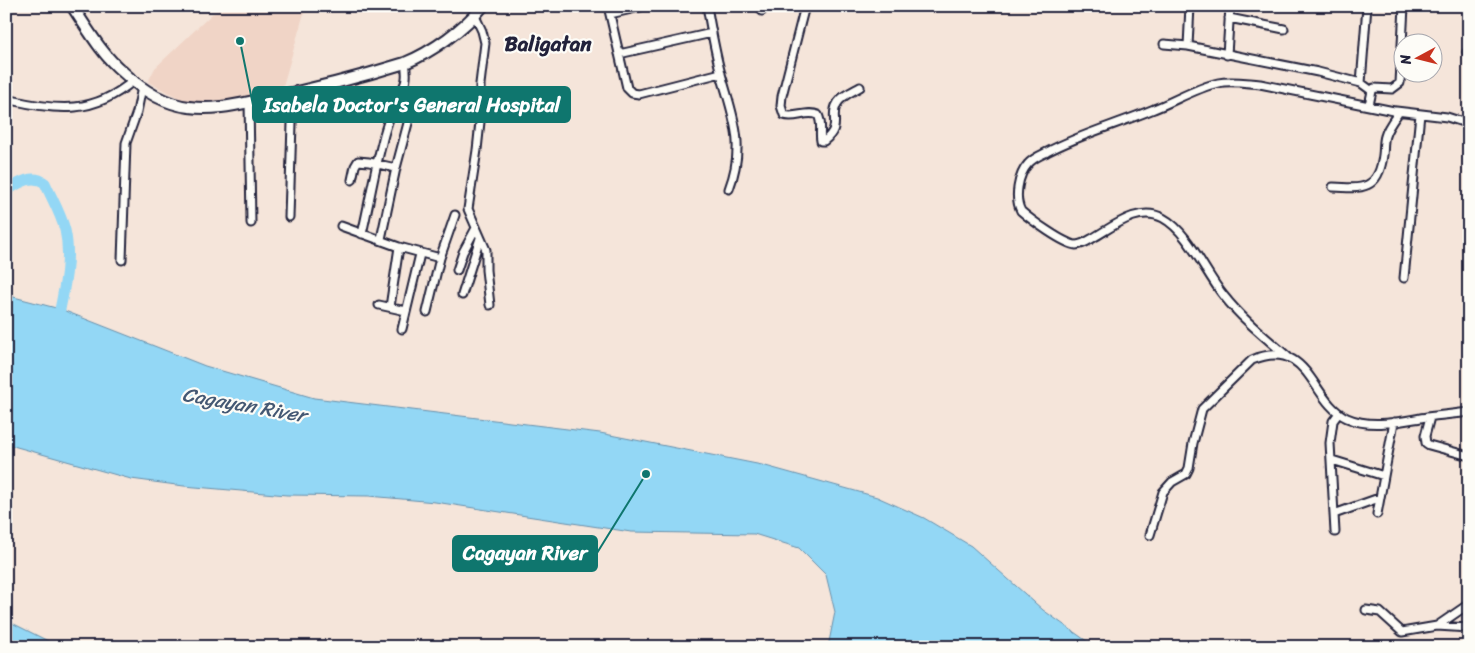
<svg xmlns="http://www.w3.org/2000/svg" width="1475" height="653" viewBox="0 0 1475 653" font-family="Sriracha,sans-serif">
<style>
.built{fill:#f0d4c6}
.water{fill:#93d7f5;stroke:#668fab}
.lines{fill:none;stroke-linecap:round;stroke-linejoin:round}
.river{stroke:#93d7f5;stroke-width:11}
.minor-casing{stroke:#22223b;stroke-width:11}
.highway-casing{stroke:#22223b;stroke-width:14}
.minor{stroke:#fdfcf7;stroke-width:7}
.highway{stroke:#fdfcf7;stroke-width:10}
.labels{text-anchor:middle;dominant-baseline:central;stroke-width:4.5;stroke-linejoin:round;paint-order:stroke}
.water-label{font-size:20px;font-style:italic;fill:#445873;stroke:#fdfcf7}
.quarter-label{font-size:21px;font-weight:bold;fill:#22223b;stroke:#fdfcf7}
.leader{fill:none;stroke:#0f766e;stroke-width:2}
.callout-dot{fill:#0f766e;stroke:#fdfcf7;stroke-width:2}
.callout{fill:#0f766e;stroke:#0f766e;stroke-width:2}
.callout-label{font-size:20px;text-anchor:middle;font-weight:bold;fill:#fff}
</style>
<rect width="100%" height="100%" fill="#f5e5da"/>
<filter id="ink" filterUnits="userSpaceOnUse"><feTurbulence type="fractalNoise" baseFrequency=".02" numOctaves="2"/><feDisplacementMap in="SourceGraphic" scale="10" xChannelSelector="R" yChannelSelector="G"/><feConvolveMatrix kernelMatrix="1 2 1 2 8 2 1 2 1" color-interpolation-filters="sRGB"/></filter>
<g filter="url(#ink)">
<path class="built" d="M228 6H306L283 86 250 98 220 103 183 100 148 82 155 68 212 14Z"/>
<path class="water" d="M6 295 60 309 205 366 314 398 600 433 762 465 877 497 924 518 971 546 1043 610 1095 647H828L835 612 826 575 799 548 754 534 631 532 435 502 369 496 287 495 184 486 131 479 6 444Z
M6 620 60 647H6Z"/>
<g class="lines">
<path class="river" d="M6 191C17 184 32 173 45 183 52 199 61 214 65 230 72 260 63 294 57 324"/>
<g class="minor-casing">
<path id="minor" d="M608 6 627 88 632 93 639 94 721 73
M707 6C711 29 715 52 721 74 733 117 746 144 729 189
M805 6 782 96 781 106 784 115C795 119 807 110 818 115 823 124 819 132 821 141H824C843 126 829 117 837 104 841 96 853 91 860 87
M762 11 763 6
M610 14 645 6
M475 16 482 31 485 43 480 84V122L477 150 468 209 486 250V270L490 305
M1229 18 1284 29
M1164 44 1188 46 1318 72 1361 83 1372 91
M1188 46 1190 6
M1467 52 1469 53
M619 54 712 33
M1227 55 1230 6
M1361 83 1367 6
M11 100C58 111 94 114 133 81
M249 102 251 223
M1369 105 1372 91 1374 88 1392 89 1400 83 1404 6
M352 180 355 166 358 161 369 162 396 168
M1333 187C1362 189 1379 190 1383 155 1384 149 1383 142 1385 136 1387 128 1394 119 1399 112L1396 111 1447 117 1469 124
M289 217 293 92
M341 226 399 247 440 258
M362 234C369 204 374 173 382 143 384 133 391 112 395 103 403 86 409 84 405 63
M381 239 396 168 408 123 410 113 406 85
M122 260 126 143 137 112 142 87
M457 270 463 252 476 228
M1404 278 1420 114
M462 295 480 238
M379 305 406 311
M390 307 399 247
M427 312 440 258 455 215
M402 329 420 254
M1288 357C1265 337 1242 319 1224 296 1205 273 1189 232 1163 218 1139 205 1114 226 1093 238 1088 241 1082 245 1076 245 1064 244 1030 219 1021 211 1014 198 1018 175 1028 164 1033 158 1041 155 1047 152 1081 134 1118 124 1154 109 1175 101 1196 88 1218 83 1231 80 1246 83 1260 84L1399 112
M1430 417 1425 436 1426 443 1429 445 1469 456
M1332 460 1384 476
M1334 514 1379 498
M1377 514 1394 422
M1335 532 1330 443 1333 421 1339 413
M1150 535 1163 492 1172 482 1186 474 1189 468 1193 443 1202 409 1252 360C1310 336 1311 402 1347 418 1372 429 1401 421 1427 417 1441 415 1455 414 1469 412
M1366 610 1380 612 1402 632 1437 626 1469 628
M1437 626 1469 604"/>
</g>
<g class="highway-casing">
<path id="highway" d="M72 6C87 28 102 55 123 72 141 89 164 104 189 107 217 111 242 103 268 98 314 89 360 77 405 63 432 52 464 29 483 6"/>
</g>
<use href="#minor" class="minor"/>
<use href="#highway" class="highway"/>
</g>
</g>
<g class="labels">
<g class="water-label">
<text transform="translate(244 405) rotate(10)">Cagayan River</text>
</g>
<g class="quarter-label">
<text x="548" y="44">Baligatan</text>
</g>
</g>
<path class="leader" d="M240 41L253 105M646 474L597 553"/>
<g class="callout-dot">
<circle cx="240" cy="41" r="5"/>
<circle cx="646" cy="474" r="5"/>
</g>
<g class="callout">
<rect x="253" y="87" width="317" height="35" rx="5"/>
<rect x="453" y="536" width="144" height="35" rx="5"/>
</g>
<g class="callout-label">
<text x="412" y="112">Isabela Doctor's General Hospital</text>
<text x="525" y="560">Cagayan River</text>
</g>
<rect width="1475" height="653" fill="none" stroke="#fdfcf7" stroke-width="25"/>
<rect x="12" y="12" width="1450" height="628" fill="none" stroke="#22223b" stroke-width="2" filter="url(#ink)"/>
<g transform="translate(1418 58) rotate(263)"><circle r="24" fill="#fdfcf7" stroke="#a5a5ac"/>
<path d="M0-4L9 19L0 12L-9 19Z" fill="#c8321e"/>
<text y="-8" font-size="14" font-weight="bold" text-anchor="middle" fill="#22223b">N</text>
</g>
</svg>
